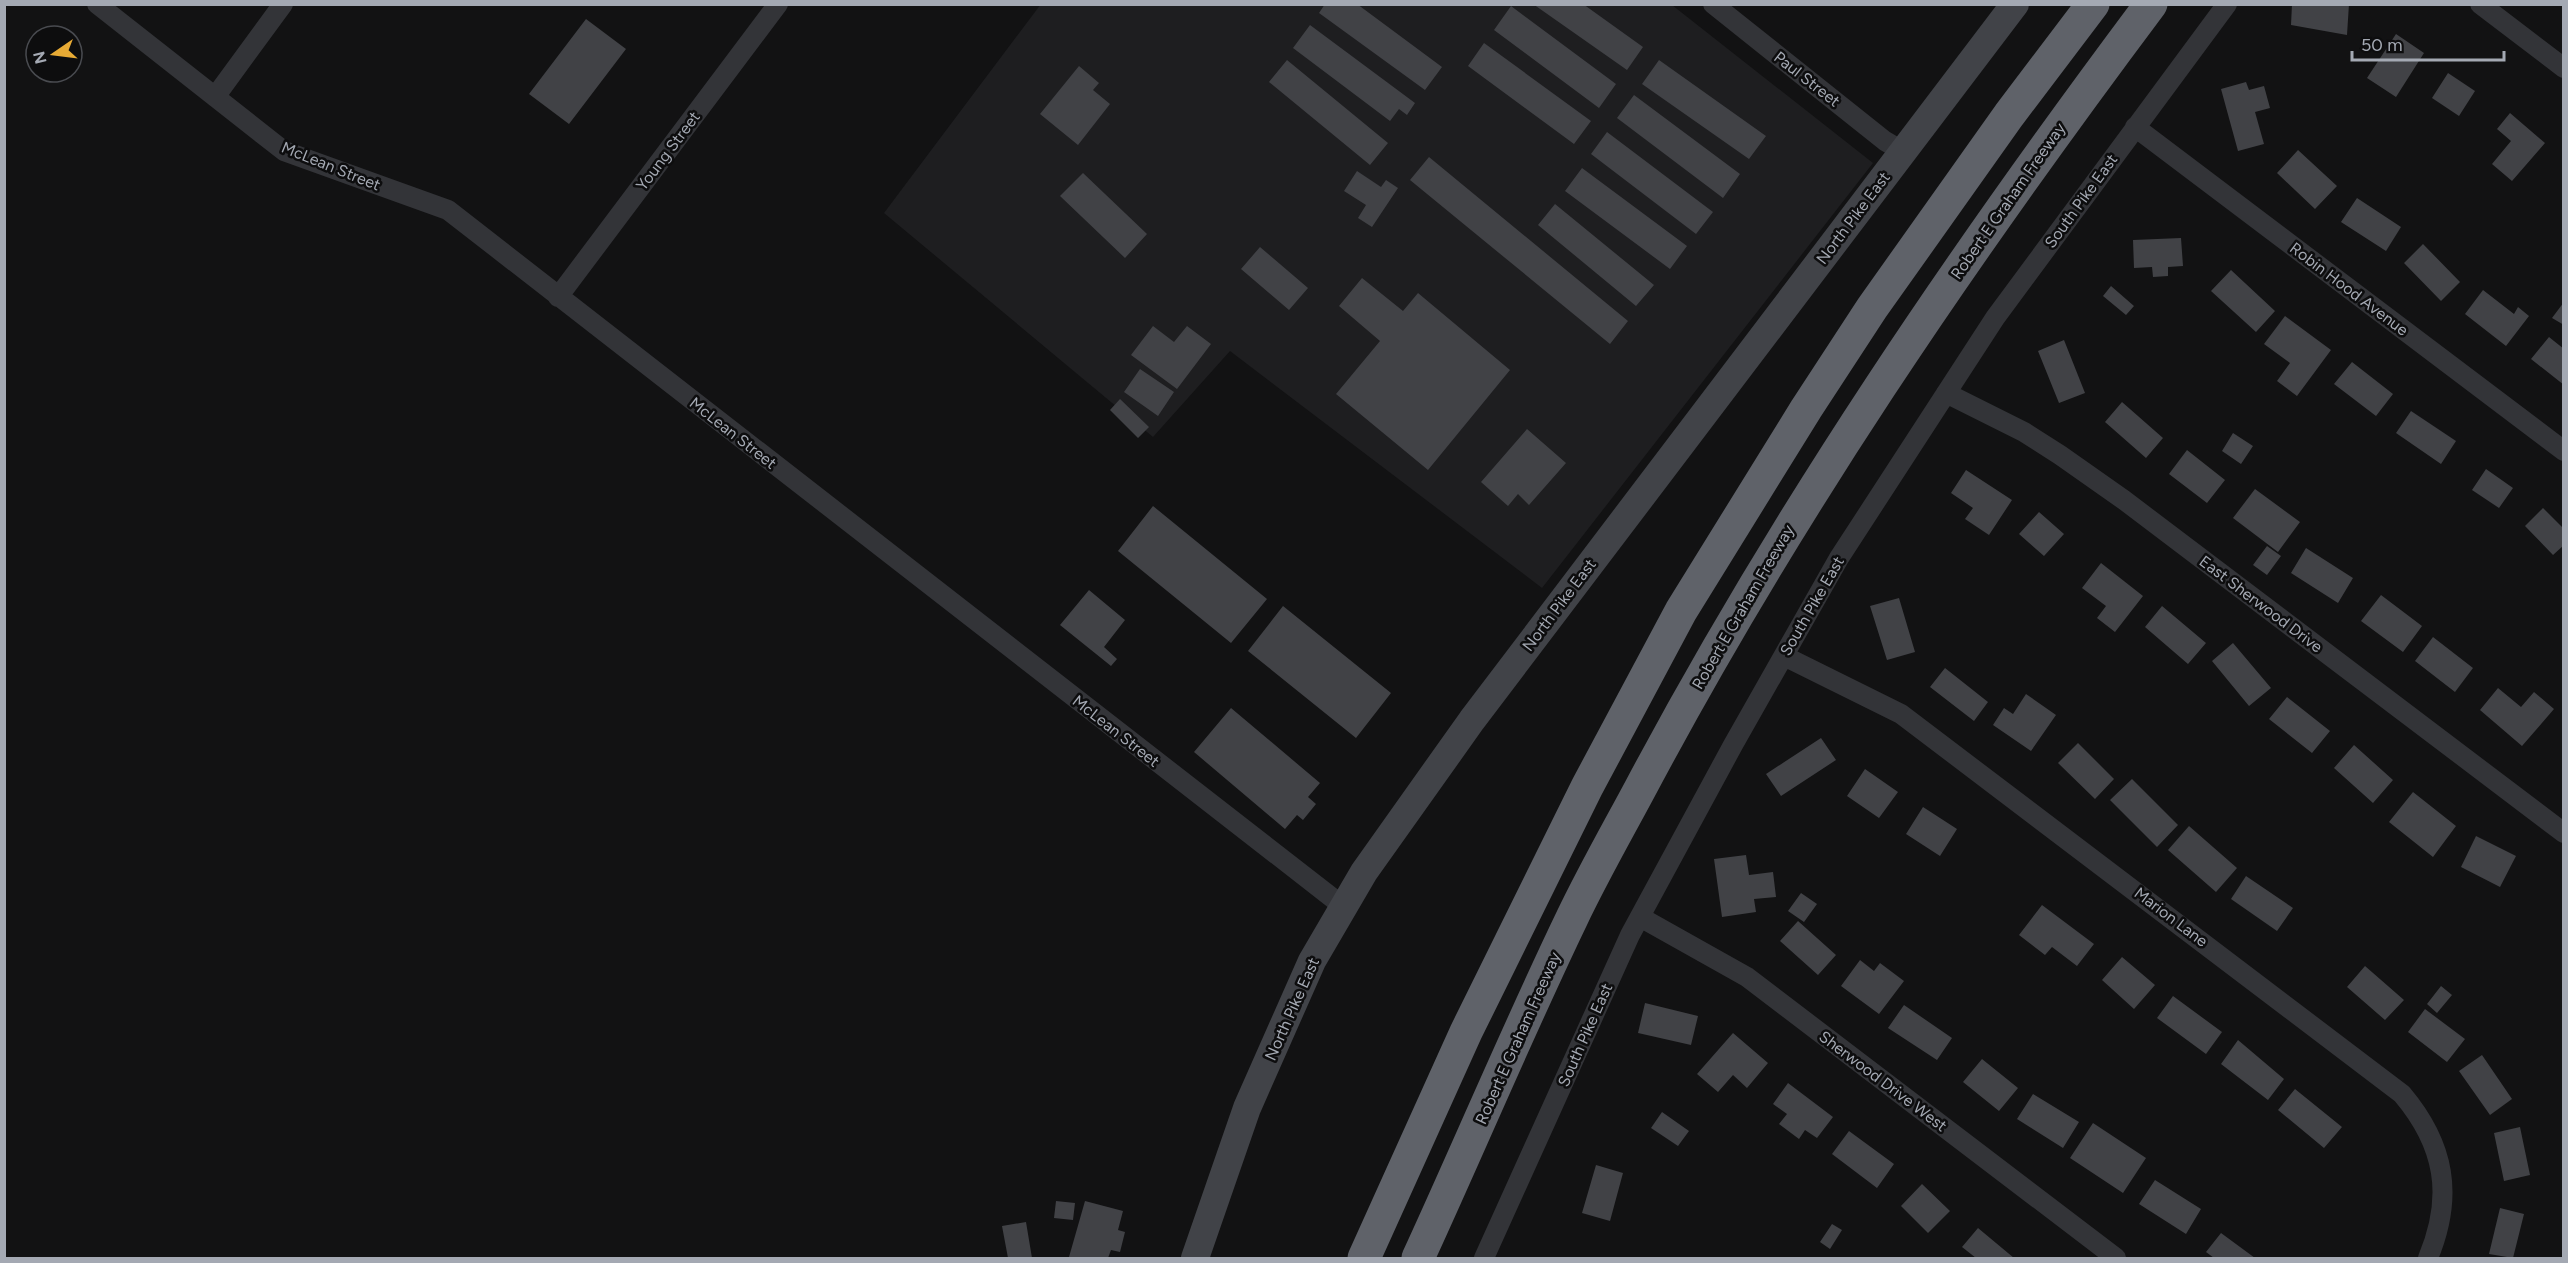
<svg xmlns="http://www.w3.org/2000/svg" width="2568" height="1263" viewBox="0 0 2568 1263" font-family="Figtree,sans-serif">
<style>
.built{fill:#1e1e20}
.building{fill:#414246}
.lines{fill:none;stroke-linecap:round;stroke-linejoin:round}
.street{stroke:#333438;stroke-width:20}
.secondary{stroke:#414348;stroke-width:28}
.highway{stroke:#5f6269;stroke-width:33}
.labels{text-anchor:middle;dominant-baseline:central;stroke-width:5;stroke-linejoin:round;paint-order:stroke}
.street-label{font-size:16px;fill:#a4a9b3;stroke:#0d0d0e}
</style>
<rect width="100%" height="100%" fill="#121213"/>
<path class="built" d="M1041 4 1672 5 1873 163 1542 588 1230 351 1153 437 884 213Z"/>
<path class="building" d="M1325 4H1357L1442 67 1425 90 1319 13Z
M1533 4H1583L1643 47 1627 70Z
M2292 4H2349L2347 35 2291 25Z
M1511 6 1616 84 1599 108 1494 30Z
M586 19 626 49 569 124 529 94Z
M1310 25 1415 103 1407 115 1399 109 1390 121 1293 48Z
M2396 34 2424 53 2396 97 2367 78Z
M1484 43 1591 121 1574 144 1468 66Z
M1287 60 1388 143 1370 165 1269 82Z
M1659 60 1766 136 1749 159 1642 84Z
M1079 66 1099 83 1093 90 1110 104 1078 145 1040 114Z
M2448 73 2475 91 2459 116 2432 98Z
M2246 82 2249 90 2264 86 2270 108 2255 112 2264 144 2238 151 2221 89Z
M1634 95 1740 174 1723 198 1617 118Z
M2510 113 2545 143 2512 181 2492 164 2511 141 2497 129Z
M1607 132 1713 212 1696 234 1591 154Z
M2298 150 2337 186 2315 209 2277 173Z
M1429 157 1628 321 1610 344 1410 180Z
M1582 168 1687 246 1670 269 1565 191Z
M1357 171 1381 187 1386 180 1398 188 1372 227 1358 218 1366 205 1344 191Z
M1083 173 1147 234 1125 258 1060 196Z
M2357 198 2401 227 2386 251 2341 222Z
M1555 204 1654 285 1636 306 1538 225Z
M2181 238 2183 266 2168 267V276L2153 277 2152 267 2134 268 2133 240Z
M2423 244 2460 282 2441 301 2404 263Z
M1260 247 1308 288 1289 310 1241 269Z
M2231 270 2275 311 2256 332 2211 291Z
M1362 278 1403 311 1418 293 1510 370 1428 470 1336 394 1380 341 1339 306Z
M2111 286 2134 306 2126 315 2103 296Z
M2483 290 2514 314 2518 307 2529 316 2506 346 2465 314Z
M2564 302V325L2552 318Z
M2285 316 2331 350 2297 396 2277 381 2290 363 2264 344Z
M1153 326 1174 342 1187 326 1211 344 1177 389 1131 355Z
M2549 337 2564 349V385L2531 359Z
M2064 340 2085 393 2059 403 2038 351Z
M2352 362 2393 394 2376 416 2334 384Z
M1140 369 1174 392 1158 416 1124 392Z
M1120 399 1149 427 1138 438 1110 410Z
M2122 402 2163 438 2146 458 2105 422Z
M2411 411 2456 441 2441 464 2396 433Z
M1527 429 1566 463 1529 505 1518 494 1508 506 1481 482Z
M2233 433 2253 446 2241 464 2222 451Z
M2187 450 2225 480 2207 503 2169 474Z
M2486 469 2513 488 2499 508 2472 490Z
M1966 470 2012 500 1989 535 1965 519 1973 508 1951 493Z
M2255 489 2300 522 2278 552 2233 518Z
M1153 506 1267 599 1231 643 1118 551Z
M2543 508 2564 529V545L2553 555 2525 526Z
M2039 512 2064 534 2044 556 2019 534Z
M2267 546 2281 556 2267 575 2253 565Z
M2306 548 2353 578 2338 603 2291 573Z
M2101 563 2143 596 2115 632 2097 618 2106 606 2082 588Z
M1089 590 1125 620 1104 647 1117 659 1111 666 1060 625Z
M2381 595 2422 626 2403 652 2361 621Z
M1899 598 1915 652 1887 660 1870 606Z
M1283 606 1391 693 1356 738 1248 651Z
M2162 606 2206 643 2188 664 2145 627Z
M2433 637 2473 668 2455 692 2415 661Z
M2233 643 2271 688 2249 706 2212 661Z
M1945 668 1988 702 1974 721 1930 687Z
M2498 688 2521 707 2534 692 2554 709 2522 746 2480 710Z
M2026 694 2056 715 2031 751 1993 725 2004 708 2013 714Z
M2287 697 2330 731 2312 753 2269 719Z
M1231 708 1320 783 1308 797 1316 804 1303 820 1297 815 1285 829 1194 752Z
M1821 738 1836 760 1781 796 1766 774Z
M2078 743 2114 779 2095 799 2058 763Z
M2354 745 2393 780 2373 803 2334 768Z
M1865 769 1898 792 1879 818 1847 796Z
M2132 779 2178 825 2157 847 2110 800Z
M2413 792 2456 826 2433 857 2389 822Z
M1923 807 1957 829 1940 856 1906 834Z
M2189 826 2237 868 2216 892 2168 850Z
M2476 836 2516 856 2500 887 2461 867Z
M1746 855 1749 875 1773 872 1776 897 1754 899 1756 912 1722 917 1714 859Z
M2246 876 2293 908 2277 931 2231 899Z
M1801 893 1817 904 1804 922 1788 911Z
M2042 905 2094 944 2077 966 2052 947 2045 955 2019 935Z
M1798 921 1836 955 1818 975 1780 941Z
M2122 957 2155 985 2134 1009 2102 980Z
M1860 960 1874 971 1880 963 1904 981 1879 1014 1841 986Z
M2365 966 2404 1000 2385 1020 2347 987Z
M2441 986 2452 995 2437 1013 2427 1004Z
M2173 996 2222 1032 2206 1054 2157 1018Z
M1645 1003 1698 1016 1691 1045 1638 1033Z
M1904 1005 1952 1038 1937 1060 1888 1028Z
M2425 1009 2465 1039 2447 1062 2408 1032Z
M1733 1033 1768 1063 1747 1088 1733 1075 1718 1092 1697 1074Z
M2238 1040 2284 1079 2268 1100 2221 1064Z
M2482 1055 2512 1099 2490 1115 2459 1071Z
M1982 1059 2018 1088 1999 1111 1963 1082Z
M1788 1083 1833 1117 1817 1138 1805 1130 1799 1139 1779 1124 1787 1114 1773 1104Z
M2295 1089 2342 1127 2324 1148 2278 1110Z
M2033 1094 2079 1122 2063 1148 2017 1119Z
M1662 1112 1689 1131 1678 1146 1651 1128Z
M2093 1123 2146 1158 2123 1193 2070 1158Z
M2520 1127 2530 1175 2504 1181 2494 1133Z
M1849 1131 1894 1164 1877 1188 1832 1154Z
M1596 1165 1623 1173 1610 1221 1582 1213Z
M2155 1180 2201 1209 2186 1234 2139 1204Z
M1922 1184 1950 1211 1928 1233 1901 1206Z
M1056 1201 1075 1203 1073 1220 1054 1218Z
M1085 1201 1123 1211 1118 1230 1125 1232 1120 1252 1111 1250 1108 1258 1069 1257Z
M2500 1208 2524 1214 2513 1258 2489 1254Z
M1026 1222 1032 1258H1008L1002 1226Z
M1832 1224 1842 1230 1830 1249 1820 1242Z
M1978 1228 2014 1258H1976L1962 1247Z
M2221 1233 2255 1258H2214L2206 1252Z"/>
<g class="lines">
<path class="street" d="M97 4 284 151 448 210 1344 907
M1713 4 1885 141 1904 152
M2480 4 2564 68
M215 97 283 4
M2135 127 2564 451
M558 297 778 4
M1946 393 2024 432 2060 455 2124 500 2564 833
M1784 656 1901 714 2402 1094C2445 1145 2454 1196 2428 1258
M1640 917 1747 977 2116 1258
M1484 1258 1630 935 1733 745 1839 558 1995 318 2227 4"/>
<path class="secondary" d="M1195 1258 1247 1108 1312 961 1364 872 1472 720 2015 4"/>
<path class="highway" d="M1364 1258 1466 1032 1587 787 1681 611 1806 409 1872 308 2009 115 2093 4
M1418 1258C1470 1145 1518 1030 1572 918 1593 874 1617 832 1640 789 1787 512 1963 255 2151 4"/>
</g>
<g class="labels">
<g class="street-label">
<text transform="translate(1807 79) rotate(38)">Paul Street</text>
<text transform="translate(668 151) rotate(-53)">Young Street</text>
<text transform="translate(331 166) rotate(22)">McLean Street</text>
<text transform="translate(2008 201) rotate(-55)">Robert E Graham Freeway</text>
<text transform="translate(2081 201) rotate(-54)">South Pike East</text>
<text transform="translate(1853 218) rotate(-53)">North Pike East</text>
<text transform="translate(2349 289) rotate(37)">Robin Hood Avenue</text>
<text transform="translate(733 433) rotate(38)">McLean Street</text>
<text transform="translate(2261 604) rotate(37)">East Sherwood Drive</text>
<text transform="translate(1559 605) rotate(-53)">North Pike East</text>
<text transform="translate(1812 606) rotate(-60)">South Pike East</text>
<text transform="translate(1743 607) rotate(-60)">Robert E Graham Freeway</text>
<text transform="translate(1116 731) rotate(38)">McLean Street</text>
<text transform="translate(2171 917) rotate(37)">Marion Lane</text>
<text transform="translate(1292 1009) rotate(-66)">North Pike East</text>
<text transform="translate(1585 1035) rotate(-66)">South Pike East</text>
<text transform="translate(1518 1038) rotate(-66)">Robert E Graham Freeway</text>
<text transform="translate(1883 1081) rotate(37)">Sherwood Drive West</text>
</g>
</g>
<rect width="2568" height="1263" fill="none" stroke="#a4a9b3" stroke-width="12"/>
<g transform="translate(54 54) rotate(256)"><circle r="28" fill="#0d0d0e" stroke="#494b50" stroke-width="1.5"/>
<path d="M0-4.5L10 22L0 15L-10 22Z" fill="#e8ab35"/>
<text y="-9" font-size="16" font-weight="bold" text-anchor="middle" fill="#a4a9b3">N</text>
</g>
<path d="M2352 51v9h152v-9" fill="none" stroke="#a4a9b3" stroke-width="3"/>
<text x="2361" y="51" font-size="18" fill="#a4a9b3" stroke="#0d0d0e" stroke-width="4.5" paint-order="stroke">50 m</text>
</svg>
